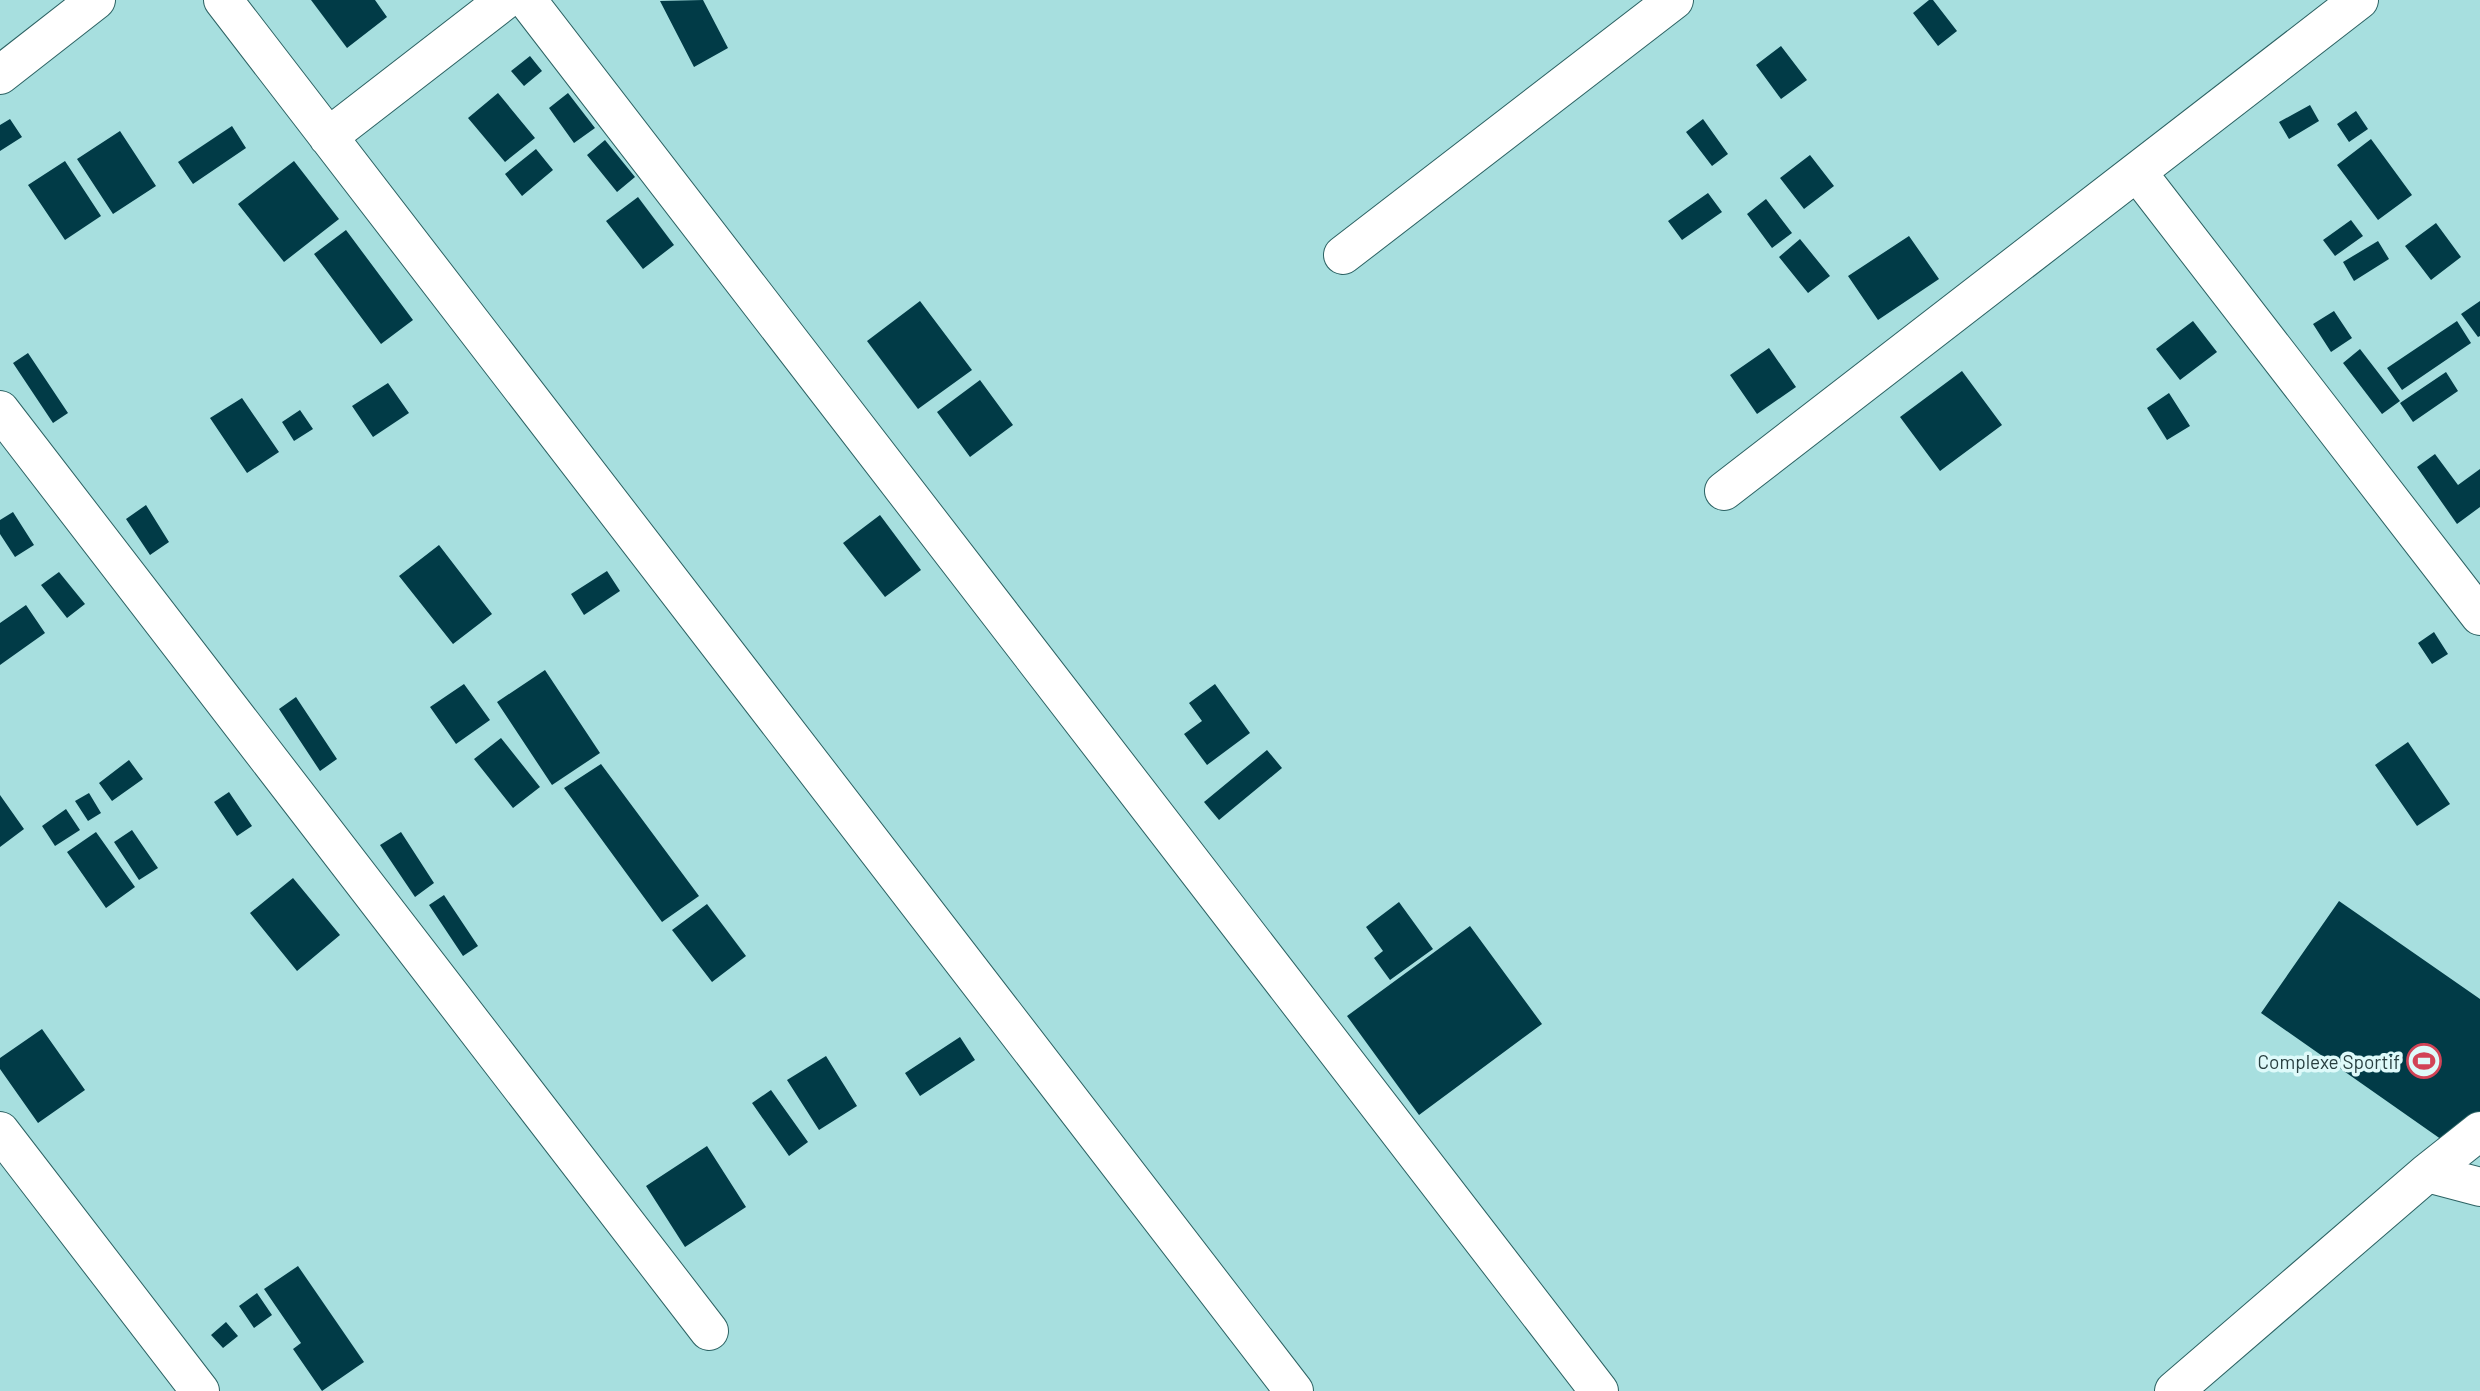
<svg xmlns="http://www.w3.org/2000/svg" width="2480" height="1391" viewBox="0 0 2480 1391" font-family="Barlow,sans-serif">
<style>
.building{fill:#013b47}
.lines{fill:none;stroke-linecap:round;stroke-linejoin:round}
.minor-casing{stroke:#2c6263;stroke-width:40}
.minor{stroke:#fff;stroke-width:38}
.labels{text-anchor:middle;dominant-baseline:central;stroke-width:7;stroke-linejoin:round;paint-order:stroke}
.poi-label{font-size:19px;fill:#283f40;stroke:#defafa;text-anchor:end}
</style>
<rect width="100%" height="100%" fill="#a7dfdf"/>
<path class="building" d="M311 0H375L387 17 347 48Z
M703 0 728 48 694 67 660 1Z
M1929 0H1933L1957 31 1938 46 1913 13Z
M1781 46 1807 80 1781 99 1756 65Z
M530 56 542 71 524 86 511 71Z
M498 93 535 138 505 162 468 118Z
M568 93 595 128 574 143 549 108Z
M2310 105 2319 121 2289 139 2279 122Z
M2356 111 2368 129 2349 142 2337 124Z
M10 119 22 137 0 151V125Z
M1703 119 1728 154 1712 166 1686 132Z
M232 126 246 148 193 184 178 162Z
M120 131 156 186 113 214 77 159Z
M2371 139 2412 195 2378 220 2337 165Z
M605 140 635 177 617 192 587 155Z
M536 149 553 170 522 196 505 174Z
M1810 155 1834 186 1804 209 1780 178Z
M65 161 101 216 65 240 28 185Z
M294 161 339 219 284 262 238 204Z
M1708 193 1722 212 1682 240 1668 221Z
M638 197 674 245 643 269 606 221Z
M1766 199 1792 233 1772 248 1747 214Z
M2351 220 2363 236 2335 256 2323 240Z
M2436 223 2461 257 2431 280 2405 246Z
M346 230 413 320 381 344 314 254Z
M1909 236 1939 279 1878 320 1848 276Z
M1800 239 1830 276 1808 293 1779 257Z
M2378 241 2389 259 2354 281 2343 262Z
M920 301 972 370 918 409 867 341Z
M2480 301V336L2478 337 2461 314Z
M2334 311 2352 338 2331 352 2313 324Z
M2193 321 2217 352 2180 380 2156 349Z
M2457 321 2471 343 2402 390 2387 368Z
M1769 348 1796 387 1757 414 1730 375Z
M2360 349 2400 401 2382 414 2343 363Z
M28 353 68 413 53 423 13 363Z
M1962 371 2002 425 1940 471 1900 417Z
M2446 372 2458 391 2413 422 2400 403Z
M980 380 1013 425 970 457 937 412Z
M388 383 409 413 373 437 352 406Z
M2169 393 2190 426 2167 440 2147 408Z
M242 398 279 452 247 473 210 418Z
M300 410 313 429 294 441 282 422Z
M2435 454 2458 485 2480 469V507L2457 524 2417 467Z
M146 505 169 542 150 555 126 519Z
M13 512 34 545 15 557 0 534V520Z
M880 515 921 570 885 597 843 543Z
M439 545 492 614 453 644 399 576Z
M607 571 620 591 584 615 571 594Z
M59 572 85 604 67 618 41 585Z
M26 605 45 633 0 665V623Z
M2434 632 2448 654 2432 664 2418 643Z
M545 670 600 753 552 785 497 702Z
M464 684 490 720 456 744 430 707Z
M1215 684 1250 733 1207 765 1184 734 1202 721 1189 703Z
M296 697 337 759 320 771 279 709Z
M501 738 540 787 513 808 474 759Z
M2408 742 2450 804 2417 826 2375 765Z
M1267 750 1282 768 1219 820 1204 802Z
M129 760 143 779 112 801 99 783Z
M601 764 699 896 662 922 564 788Z
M229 792 252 826 237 836 214 802Z
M89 793 101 813 88 821 75 801Z
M0 795 24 829 0 847Z
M66 809 80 830 55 846 42 826Z
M132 830 158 868 139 880 114 842Z
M96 832 135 887 106 908 67 852Z
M401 832 434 883 415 897 380 845Z
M293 878 340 935 297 971 250 913Z
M444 895 478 946 463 956 429 905Z
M2339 901 2480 999V1112L2455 1149 2261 1013Z
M1399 902 1433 949 1390 980 1374 958 1383 951 1366 927Z
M707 904 746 956 712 982 672 930Z
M1470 926 1542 1024 1419 1115 1347 1016Z
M42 1029 85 1090 38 1123 0 1069V1058Z
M960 1037 975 1060 920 1096 905 1073Z
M826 1056 857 1106 819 1130 787 1080Z
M771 1090 808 1142 789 1156 752 1103Z
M707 1146 746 1207 685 1247 646 1186Z
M298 1266 364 1362 322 1391 293 1349 301 1343 264 1289Z
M257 1293 272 1315 254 1328 239 1306Z
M226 1322 238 1336 223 1348 211 1335Z"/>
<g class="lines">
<g class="minor-casing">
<path id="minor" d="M223 0 1294 1391
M527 0 1599 1391
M0 75 96 0
M328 137 505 0
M2137 172 2480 616
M1343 255 1674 0
M0 410 709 1331
M1724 491 2359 0
M0 1131 200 1391
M2427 1173 2480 1187
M2174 1391 2427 1173 2480 1131"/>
</g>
<use href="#minor" class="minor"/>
</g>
<defs>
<g id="stadium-ring" transform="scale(1.75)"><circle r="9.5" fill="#defafa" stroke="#d24256" stroke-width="1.5"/><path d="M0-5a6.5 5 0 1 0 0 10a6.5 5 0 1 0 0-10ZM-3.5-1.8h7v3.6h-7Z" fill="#d24256"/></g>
</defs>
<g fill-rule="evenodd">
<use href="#stadium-ring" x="2424" y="1061"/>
</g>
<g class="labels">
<g class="poi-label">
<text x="2400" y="1061">Complexe Sportif</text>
</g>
</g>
</svg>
